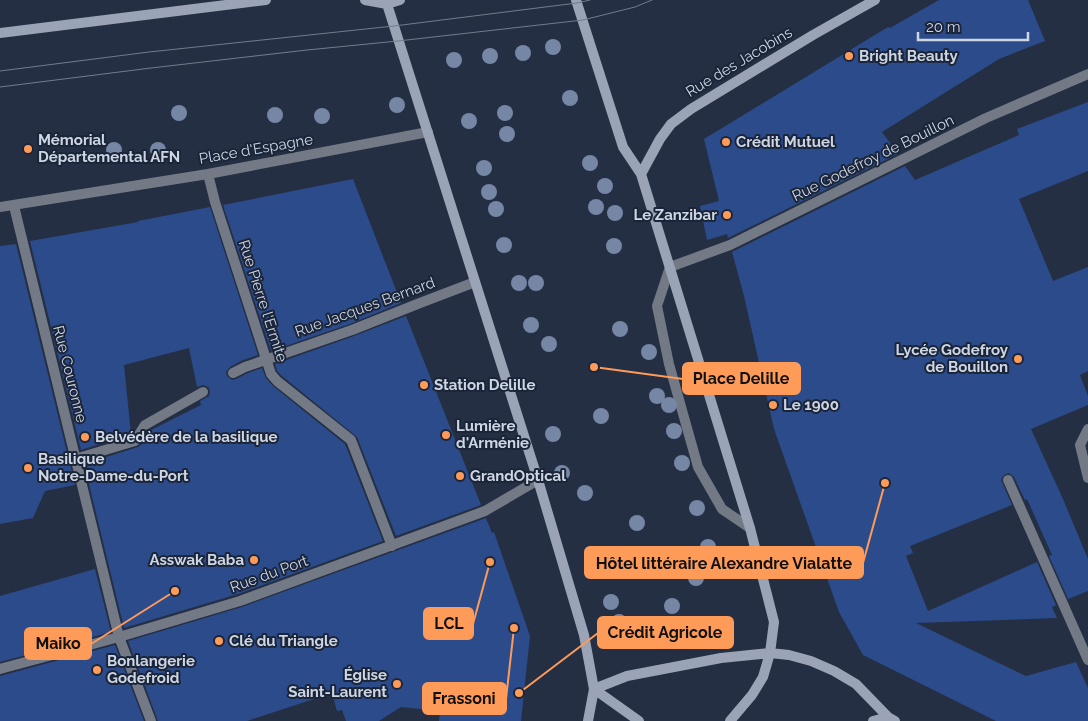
<svg xmlns="http://www.w3.org/2000/svg" width="1088" height="721" viewBox="0 0 1088 721" font-family="Raleway,sans-serif">
<style>
.building{fill:#2c4b8b}
.lines{fill:none;stroke-linecap:round;stroke-linejoin:round}
.service{stroke:#747a85;stroke-width:10}
.pedestrian{stroke:#747a85;stroke-width:10}
.minor{stroke:#747a85;stroke-width:10}
.secondary{stroke:#9aa4b6;stroke-width:10}
.tram{stroke:#727c8d;stroke-width:1}
.tree{fill:#7686a5}
.poi-dot{fill:#fe9b58;stroke:#1b2539;stroke-width:2}
.labels{text-anchor:middle;dominant-baseline:central;stroke-width:4;stroke-linejoin:round;paint-order:stroke}
.poi-label{font-size:15px;font-weight:bold;fill:#ced6e3;stroke:#1b2539;text-anchor:start}
.street-label{font-size:15px;fill:#ced6e3;stroke:#1b2539}
.leader{fill:none;stroke:#fe9b58;stroke-width:2}
.callout-dot{fill:#fe9b58;stroke:#1b2539;stroke-width:2}
.callout{fill:#fe9b58;stroke:#fe9b58;stroke-width:2}
.callout-label{font-size:16px;text-anchor:middle;font-weight:bold;fill:#111}
</style>
<rect width="100%" height="100%" fill="#242f44"/>
<path class="building" d="M939 0H1028L1045 41 999 59 882 132 898 154 728 238 727 234 707 240 700 206 719 201 704 139 888 27 890 28Z
M1088 102V171L1019 199 1053 281 1088 267V371L1080 375 1088 396V405L1031 429 1063 499 1088 559V591L1068 599 1049 556 1052 555 1027 499 1025 500 1014 477 1009 473 1006 474 1003 476 1001 480 1012 505 910 546 913 553 906 556 928 611 1037 562 1056 605 1052 607 1057 618 916 623 1026 676 1076 662 1088 688V721H996L863 655 839 612 774 429 744 296 732 252 905 166 915 180 1019 135 1017 129Z
M353 179 401 303 350 324 271 351 223 205Z
M210 207 258 355 243 360 230 367 226 372 227 376 232 380 236 379 248 373 262 368 266 378 273 386 345 444 383 541 238 594 124 628 84 464 138 447 141 445 149 431 201 405 200 401 209 396 210 392 209 388 206 386 203 385 197 387 189 348 124 365 131 434 81 450 30 241 138 222V221Z
M16 244 75 485 45 491 33 518 0 524V246Z
M406 316 481 505 396 536 357 437 282 376 277 371 275 364 354 336Z
M486 518 492 533 494 532 530 636 521 721H439L440 711 401 707 379 721H346L342 710 337 711 332 693 247 721H158L128 641 242 607Z
M95 569 111 632 0 662V596Z
M115 645 144 721H0V676Z"/>
<g class="lines">
<path class="service" d="M670 267 657 306 669 364 698 467 722 509 750 528
M1088 429 1080 445 1088 478
M1008 480 1088 660"/>
<path class="pedestrian" d="M14 206 119 637
M75 459 135 441 145 425 203 392"/>
<path class="minor" d="M208 174 215 202 271 374 277 381 351 440 392 546
M0 207 208 174 428 132
M670 267 730 245 986 118 1088 74
M233 373 245 367 352 330 420 303 475 282
M119 637 151 721
M0 669 119 637 240 601 485 511 538 480"/>
<path class="secondary" d="M365 0 387 4 400 0
M576 0 623 147 641 174 750 528 774 622 770 653 763 677 752 695 730 721
M387 4 538 480 584 635 594 689 588 721
M0 33 266 0
M641 174 660 139 671 124 691 109 813 35 875 0
M594 689 627 676 721 658 770 653 789 655 811 661 834 671 856 684 888 717 895 721
M594 689 639 721
M873 721 888 717"/>
<path class="tram" d="M0 71 149 52 394 26 577 3 590 0
M0 87 151 68 307 50 398 41 583 20 635 7 652 0"/>
</g>
<g class="tree">
<circle cx="553" cy="47" r="8"/>
<circle cx="523" cy="53" r="8"/>
<circle cx="490" cy="56" r="8"/>
<circle cx="454" cy="60" r="8"/>
<circle cx="570" cy="98" r="8"/>
<circle cx="397" cy="105" r="8"/>
<circle cx="179" cy="113" r="8"/>
<circle cx="505" cy="113" r="8"/>
<circle cx="275" cy="115" r="8"/>
<circle cx="322" cy="116" r="8"/>
<circle cx="469" cy="121" r="8"/>
<circle cx="507" cy="134" r="8"/>
<circle cx="114" cy="150" r="8"/>
<circle cx="158" cy="150" r="8"/>
<circle cx="590" cy="163" r="8"/>
<circle cx="484" cy="168" r="8"/>
<circle cx="605" cy="186" r="8"/>
<circle cx="489" cy="192" r="8"/>
<circle cx="596" cy="207" r="8"/>
<circle cx="496" cy="209" r="8"/>
<circle cx="615" cy="213" r="8"/>
<circle cx="504" cy="245" r="8"/>
<circle cx="614" cy="246" r="8"/>
<circle cx="519" cy="283" r="8"/>
<circle cx="536" cy="283" r="8"/>
<circle cx="531" cy="325" r="8"/>
<circle cx="620" cy="329" r="8"/>
<circle cx="549" cy="344" r="8"/>
<circle cx="649" cy="352" r="8"/>
<circle cx="657" cy="396" r="8"/>
<circle cx="669" cy="405" r="8"/>
<circle cx="601" cy="416" r="8"/>
<circle cx="674" cy="431" r="8"/>
<circle cx="553" cy="434" r="8"/>
<circle cx="682" cy="463" r="8"/>
<circle cx="562" cy="473" r="8"/>
<circle cx="585" cy="493" r="8"/>
<circle cx="697" cy="508" r="8"/>
<circle cx="637" cy="523" r="8"/>
<circle cx="708" cy="547" r="8"/>
<circle cx="696" cy="578" r="8"/>
<circle cx="611" cy="602" r="8"/>
<circle cx="672" cy="606" r="8"/>
<circle cx="619" cy="622" r="8"/>
</g>
<g class="poi-dot">
<circle cx="849" cy="56" r="5"/>
<circle cx="726" cy="142" r="5"/>
<circle cx="28" cy="149" r="5"/>
<circle cx="727" cy="215" r="5"/>
<circle cx="1018" cy="359" r="5"/>
<circle cx="424" cy="385" r="5"/>
<circle cx="773" cy="405" r="5"/>
<circle cx="446" cy="435" r="5"/>
<circle cx="85" cy="437" r="5"/>
<circle cx="28" cy="468" r="5"/>
<circle cx="460" cy="476" r="5"/>
<circle cx="254" cy="560" r="5"/>
<circle cx="219" cy="641" r="5"/>
<circle cx="97" cy="670" r="5"/>
<circle cx="397" cy="684" r="5"/>
</g>
<g class="labels">
<g class="poi-label">
<text x="859" y="56">Bright Beauty</text>
<text x="38" y="140">Mémorial<tspan x="38" dy="17">Départemental AFN</tspan></text>
<text x="736" y="142">Crédit Mutuel</text>
<text x="717" y="215" text-anchor="end">Le Zanzibar</text>
<text x="1008" y="350" text-anchor="end">Lycée Godefroy<tspan x="1008" dy="17">de Bouillon</tspan></text>
<text x="434" y="385">Station Delille</text>
<text x="783" y="405">Le 1900</text>
<text x="456" y="426">Lumière<tspan x="456" dy="17">d'Arménie</tspan></text>
<text x="95" y="437">Belvédère de la basilique</text>
<text x="38" y="459">Basilique<tspan x="38" dy="17">Notre-Dame-du-Port</tspan></text>
<text x="470" y="476">GrandOptical</text>
<text x="244" y="560" text-anchor="end">Asswak Baba</text>
<text x="229" y="641">Clé du Triangle</text>
<text x="107" y="661">Bonlangerie<tspan x="107" dy="17">Godefroid</tspan></text>
<text x="387" y="675" text-anchor="end">Église<tspan x="387" dy="17">Saint-Laurent</tspan></text>
</g>
<g class="street-label">
<text transform="translate(739 62) rotate(-31)">Rue des Jacobins</text>
<text transform="translate(256 149) rotate(-10)">Place d'Espagne</text>
<text transform="translate(873 158) rotate(-26)">Rue Godefroy de Bouillon</text>
<text transform="translate(263 301) rotate(72)">Rue Pierre l'Ermite</text>
<text transform="translate(365 307) rotate(-20)">Rue Jacques Bernard</text>
<text transform="translate(70 374) rotate(76)">Rue Couronne</text>
<text transform="translate(269 574) rotate(-20)">Rue du Port</text>
</g>
</g>
<path class="leader" d="M594 367L683 379M885 483L863 563M490 562L473 624M519 693L598 633M175 591L91 644M514 628L506 699"/>
<g class="callout-dot">
<circle cx="594" cy="367" r="5"/>
<circle cx="885" cy="483" r="5"/>
<circle cx="490" cy="562" r="5"/>
<circle cx="519" cy="693" r="5"/>
<circle cx="175" cy="591" r="5"/>
<circle cx="514" cy="628" r="5"/>
</g>
<g class="callout">
<rect x="683" y="363" width="117" height="31" rx="5"/>
<rect x="585" y="547" width="278" height="31" rx="5"/>
<rect x="424" y="608" width="49" height="31" rx="5"/>
<rect x="598" y="617" width="135" height="31" rx="5"/>
<rect x="25" y="628" width="66" height="31" rx="5"/>
<rect x="423" y="683" width="83" height="31" rx="5"/>
</g>
<g class="callout-label">
<text x="741" y="384">Place Delille</text>
<text x="724" y="569">Hôtel littéraire Alexandre Vialatte</text>
<text x="449" y="629">LCL</text>
<text x="665" y="638">Crédit Agricole</text>
<text x="58" y="649">Maiko</text>
<text x="464" y="704">Frassoni</text>
</g>
<path d="M918 32v8h110v-8" fill="none" stroke="#ced6e3" stroke-width="2.5"/>
<text x="926" y="32" font-size="15" fill="#ced6e3" stroke="#1b2539" stroke-width="4" paint-order="stroke">20 m</text>
</svg>
